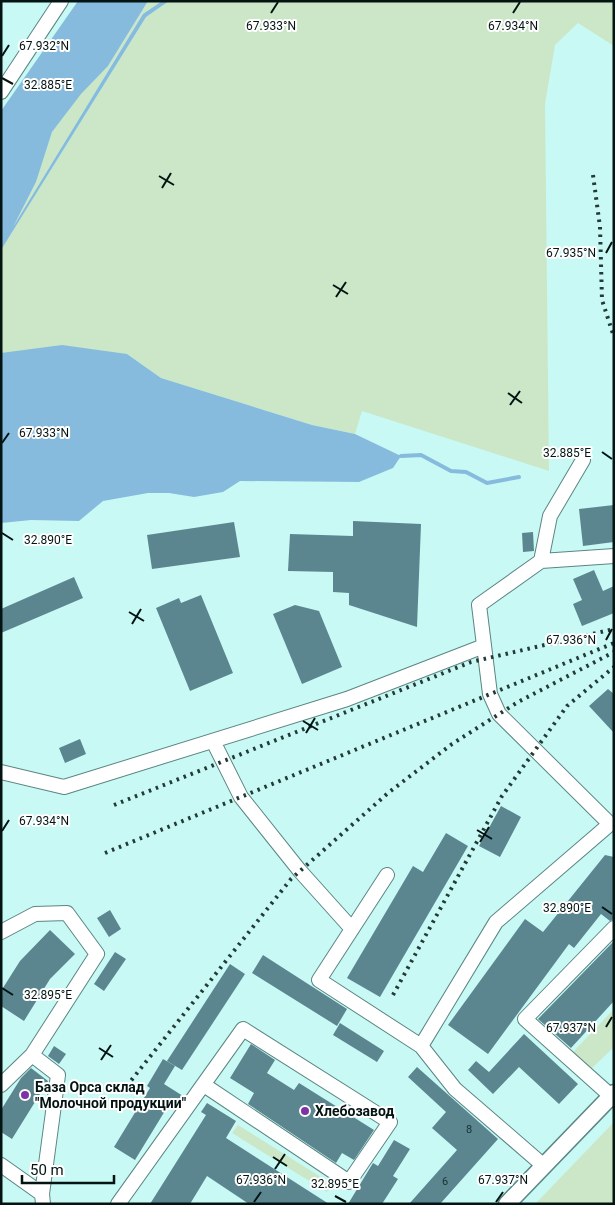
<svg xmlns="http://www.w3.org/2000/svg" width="615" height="1205" viewBox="0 0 615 1205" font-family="Roboto,sans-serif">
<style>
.green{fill:#cce7c7}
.water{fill:#86bbde}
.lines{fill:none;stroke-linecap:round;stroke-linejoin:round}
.stream{stroke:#86bbde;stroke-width:4}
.building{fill:#5b8690}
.minor-casing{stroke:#5a8683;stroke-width:16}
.major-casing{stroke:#5a8683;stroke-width:19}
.minor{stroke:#fff;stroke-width:14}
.major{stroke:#fff;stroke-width:16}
.rail{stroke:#243a37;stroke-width:4;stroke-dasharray:2.5 5;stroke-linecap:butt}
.ticks{fill:none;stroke:#031412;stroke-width:2}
.poi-dot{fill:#7e33a4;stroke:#fff;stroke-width:2}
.labels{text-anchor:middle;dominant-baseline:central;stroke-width:4;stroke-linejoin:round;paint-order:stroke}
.number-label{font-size:11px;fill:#193032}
.poi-label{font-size:14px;font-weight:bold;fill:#031412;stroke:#fff;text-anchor:start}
.ticks-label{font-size:12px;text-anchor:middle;fill:#031412;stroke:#fff;stroke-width:4;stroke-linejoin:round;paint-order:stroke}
</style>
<rect width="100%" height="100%" fill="#c9f9f5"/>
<path class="green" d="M148 1H162L143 14 7 237 36 182 52 132 81 93 108 66Z
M169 1H614V46L578 23 555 45 545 104 549 471 362 411 355 434 312 425 161 378 127 354H2L1 250 146 17Z
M614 1009V1047L591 1069 573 1052Z
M614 1122V1204H535L536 1203Z
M238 1125 332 1184 327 1192 232 1133Z"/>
<path class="water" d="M78 1H148L108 66 81 94 52 132 36 182 13 227 143 14 162 1H169L146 17 1 250V111Z
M62 345 127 354 161 378 312 425 355 434 401 456 393 468 359 482 240 481 223 492 194 497 169 493H148L103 501 79 521 31 520 1 523V353Z"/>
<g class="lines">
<path class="stream" d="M401 456 421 455 451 471 466 472 487 483 519 477"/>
</g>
<path class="building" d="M614 505V542L583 546 579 509Z
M353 521 421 524 417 627 349 605V593L333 592V572L288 571 290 534 353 536Z
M234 522 240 557 152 569 147 535Z
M533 532 534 551 523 552 522 533Z
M594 570 603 591 614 586V613L582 626 573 604 582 600 573 579Z
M74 577 83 598 1 633V609Z
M201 595 233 673 190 691 156 608 179 598 181 603Z
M295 605 319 611 342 667 302 684 273 614Z
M608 689 614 694V733L589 706Z
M80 739 86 754 65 763 59 748Z
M501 806 521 817 500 857 479 846Z
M446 833 468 846 380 997 347 978 413 866 423 872Z
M605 855 614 857V919L610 921 601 914 574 948 569 944 488 1054 448 1025 525 919 543 932Z
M110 910 121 929 109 937 97 918Z
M50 930 75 954 50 979 24 1021 1 1006V991L20 961Z
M614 941V1001L571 1048 538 1019Z
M115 952 126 959 104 991 94 984Z
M263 955 347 1009 337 1026 252 973Z
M230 964 245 974 182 1070 167 1061Z
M340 1023 384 1051 377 1062 333 1035Z
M524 1034 578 1084 559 1104 519 1067 493 1094 468 1070 476 1061 489 1072Z
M251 1044 275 1060 267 1073 294 1090 299 1083 374 1130 354 1160 342 1153 336 1163 248 1104 254 1093 230 1078Z
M54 1046 66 1054 59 1064 48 1056Z
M163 1059 175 1066 164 1084 183 1096 178 1105 171 1101 135 1160 114 1147 150 1088 147 1086Z
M417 1067 498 1139 440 1204H409L457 1150 432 1128 446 1112 408 1077Z
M31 1068 48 1081 12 1139 1 1132V1110L21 1078Z
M207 1103 236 1121 226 1138 329 1204H249L207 1176 190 1204H150L206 1115 201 1112Z
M394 1140 410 1149 393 1176 398 1179 382 1204H348L373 1163 378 1166Z"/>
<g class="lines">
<g class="minor-casing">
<path id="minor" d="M1 92 61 1
M541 561 550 516 583 460
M213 741 241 797 300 871 352 929
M1 772 64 787 347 699 484 646
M387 875 319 980 421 1046
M1 932 35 914 67 913 97 954 32 1055
M1 1085 32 1055 58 1075 42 1194
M611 1096 525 1019 614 928
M1 1165 42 1194 43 1204
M544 1166 455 1089 421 1046 496 922 610 824 499 714 490 694 479 605 541 561 614 556
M118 1204 243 1029 390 1122 349 1182 204 1085"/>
</g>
<g class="major-casing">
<path id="major" d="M507 1204 614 1093"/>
</g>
<use href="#minor" class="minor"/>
<use href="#major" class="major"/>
<path class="rail" d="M593 175 600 227 602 300 614 337
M114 805 471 662 614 629
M105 853 614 643
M393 995 502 796 567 706 614 667
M122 1092 291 879 388 793 452 744 518 702 614 652"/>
</g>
<path class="ticks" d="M271 13 278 2M513 13 520 2M2 56 9 45M2 78 13 84M159 176 174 185M162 188 171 173M606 253 612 242M333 285 348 294M336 297 346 282M508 393 522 403M510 405 520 391M2 443 9 433M602 452 612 459M2 533 13 540M129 612 144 621M132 624 141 609M606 640 612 629M303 721 318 730M306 733 315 718M477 830 492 839M2 831 9 820M480 842 489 827M602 907 612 914M2 988 13 995M606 1027 612 1017M99 1048 113 1057M101 1060 111 1045M273 1157 287 1166M275 1169 285 1154M335 1196 346 1202M254 1202 261 1192M496 1202 503 1192"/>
<g class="poi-dot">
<circle cx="25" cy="1095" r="5"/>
<circle cx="305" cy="1111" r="5"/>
</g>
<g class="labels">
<g class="number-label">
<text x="469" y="1129">8</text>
<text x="445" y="1181">6</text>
</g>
<g class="poi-label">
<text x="35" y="1087">База Орса склад<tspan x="35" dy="16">"Молочной продукции"</tspan></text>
<text x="315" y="1111">Хлебозавод</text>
</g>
</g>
<g class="ticks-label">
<text x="271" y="30">67.933°N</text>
<text x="513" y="30">67.934°N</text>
<text x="44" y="50">67.932°N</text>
<text x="48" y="89">32.885°E</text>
<text x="571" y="257">67.935°N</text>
<text x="44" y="437">67.933°N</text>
<text x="567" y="457">32.885°E</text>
<text x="48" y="544">32.890°E</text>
<text x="571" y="644">67.936°N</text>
<text x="44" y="825">67.934°N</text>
<text x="567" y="912">32.890°E</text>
<text x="48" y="999">32.895°E</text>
<text x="571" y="1032">67.937°N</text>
<text x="261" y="1184">67.936°N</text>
<text x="503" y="1184">67.937°N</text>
<text x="335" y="1188">32.895°E</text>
</g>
<rect width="615" height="1205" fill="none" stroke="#031412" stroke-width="5"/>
<path d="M22 1175v8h92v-8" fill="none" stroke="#031412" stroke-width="2.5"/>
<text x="30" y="1175" font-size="15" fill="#031412" stroke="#ffffff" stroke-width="4" paint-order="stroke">50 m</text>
</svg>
